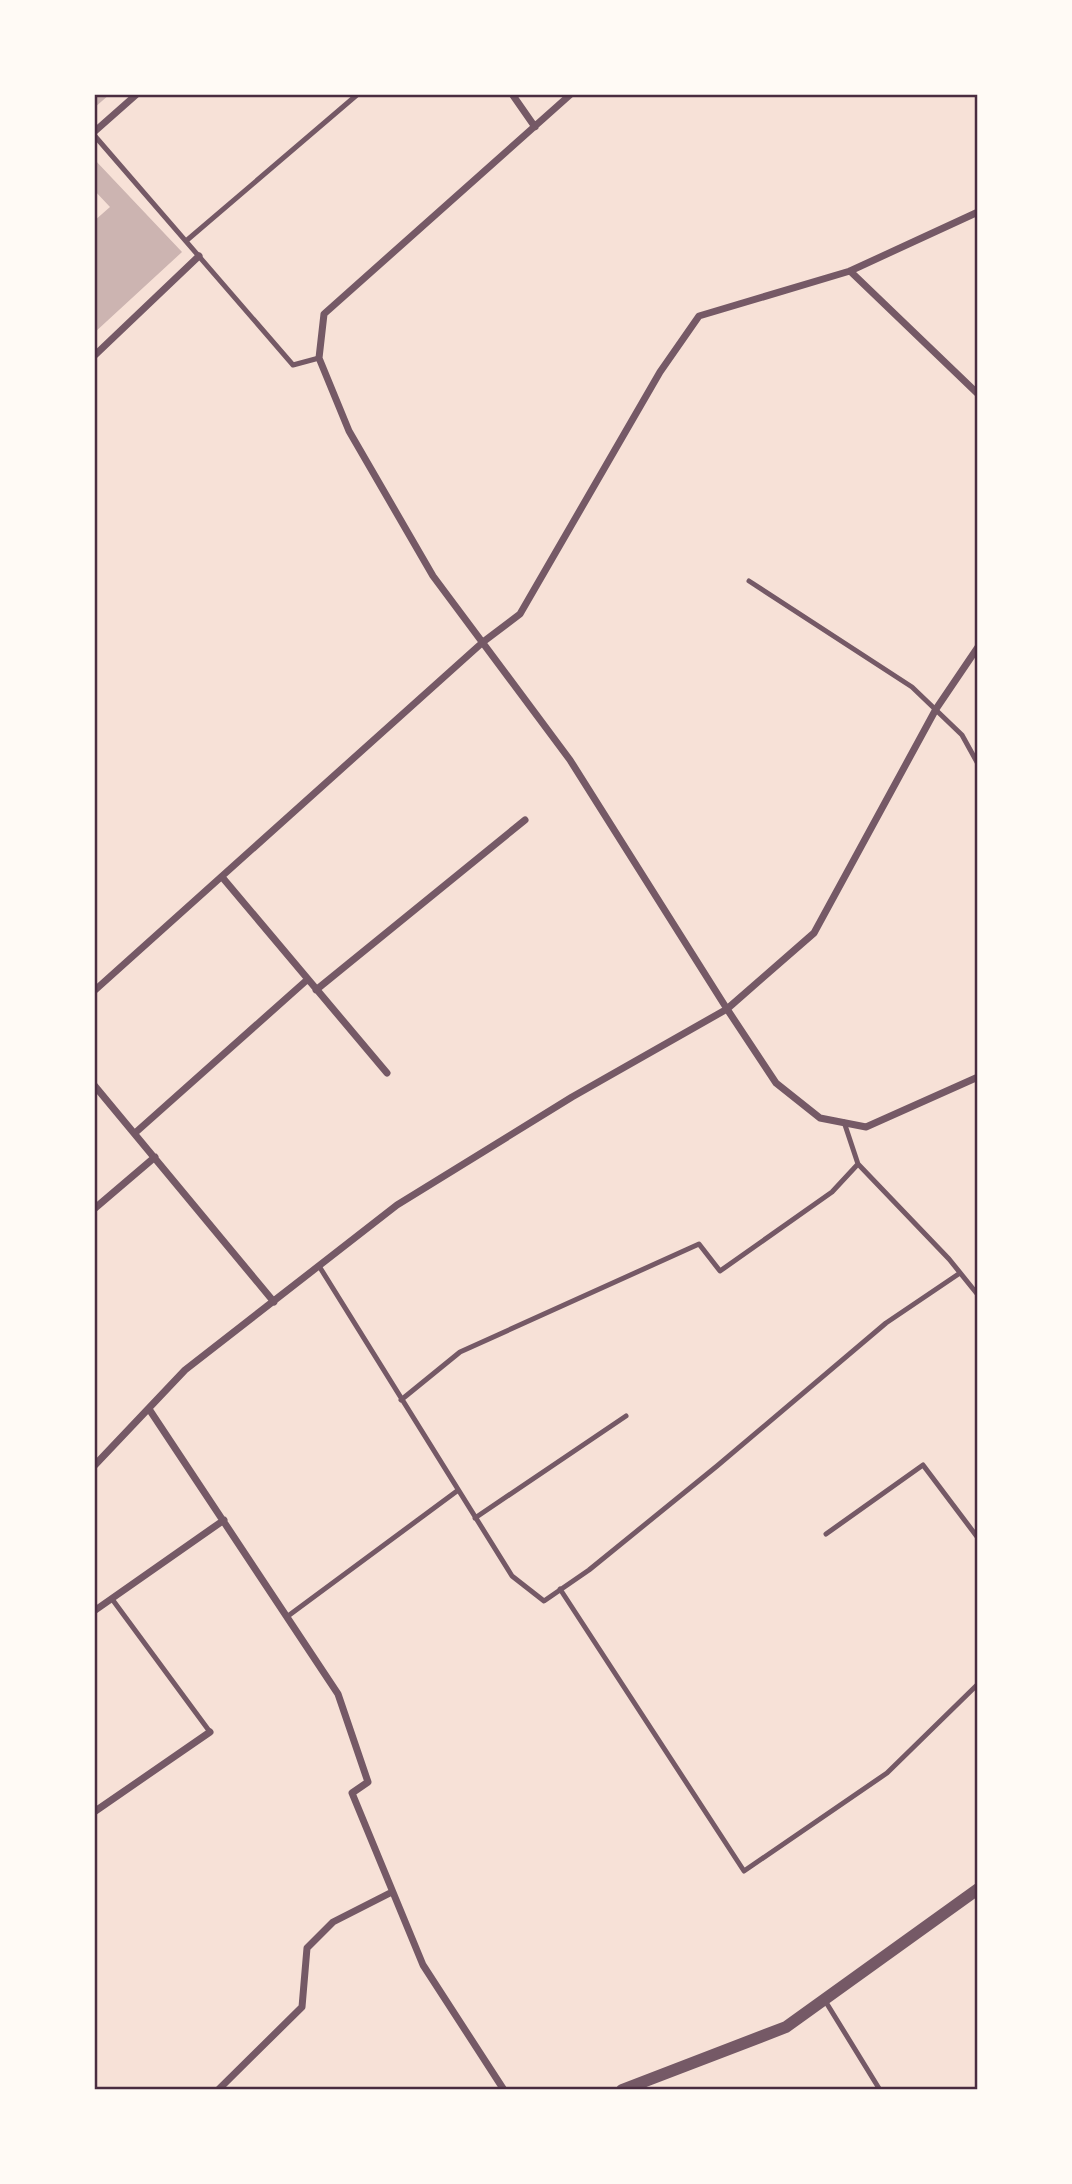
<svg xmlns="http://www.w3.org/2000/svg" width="1072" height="2184" viewBox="0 0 1072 2184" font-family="'Playfair Display',serif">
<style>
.building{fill:#ccb4b1}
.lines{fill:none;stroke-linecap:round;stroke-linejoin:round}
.service{stroke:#755966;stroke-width:5}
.minor{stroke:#755966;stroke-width:7}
.tertiary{stroke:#755966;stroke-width:12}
.neatline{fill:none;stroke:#4a2c40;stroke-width:2.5}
</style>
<rect width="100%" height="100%" fill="#f7e1d7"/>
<path class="building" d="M94 94H110L94 108Z
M94 159 182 252 94 333V221L110 207 94 190Z"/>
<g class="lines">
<path class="service" d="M94 135 293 365 319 358
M186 241 358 94
M749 581 912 687 962 735 978 764
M858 1164 949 1259 978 1295
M319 1266 512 1576 544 1601 589 1570 717 1466 886 1323 960 1273
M401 1400 460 1352 699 1244 720 1271 832 1192 858 1164 844 1122
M475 1518 626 1416
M826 1534 923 1465 978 1538
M560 1589 744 1871 887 1773 978 1684
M112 1599 210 1732
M288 1616 457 1491
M824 1999 880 2090"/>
<path class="minor" d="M512 94 535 127
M571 94 324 314 319 358 349 431 433 576 570 760 727 1009 776 1083 820 1118 866 1127 978 1077
M94 132 137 94
M850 271 978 394
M94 356 199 256
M222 877 387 1073
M316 990 525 820
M94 991 483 642 520 614 660 372 699 316 850 271 978 212
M94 1085 274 1302
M135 1133 308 979
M94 1209 155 1157
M149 1409 338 1694 368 1782 352 1793 423 1965 504 2090
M94 1466 185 1370 397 1205 572 1097 727 1009 814 933 936 709 978 647
M94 1611 224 1520
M94 1812 210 1732
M218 2090 302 2007 307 1948 333 1922 392 1892"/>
<path class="tertiary" d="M622 2090 786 2027 978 1889"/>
</g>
<rect width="1072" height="2184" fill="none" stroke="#fffaf5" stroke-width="192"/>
<rect x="96" y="96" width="880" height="1992" class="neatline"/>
</svg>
